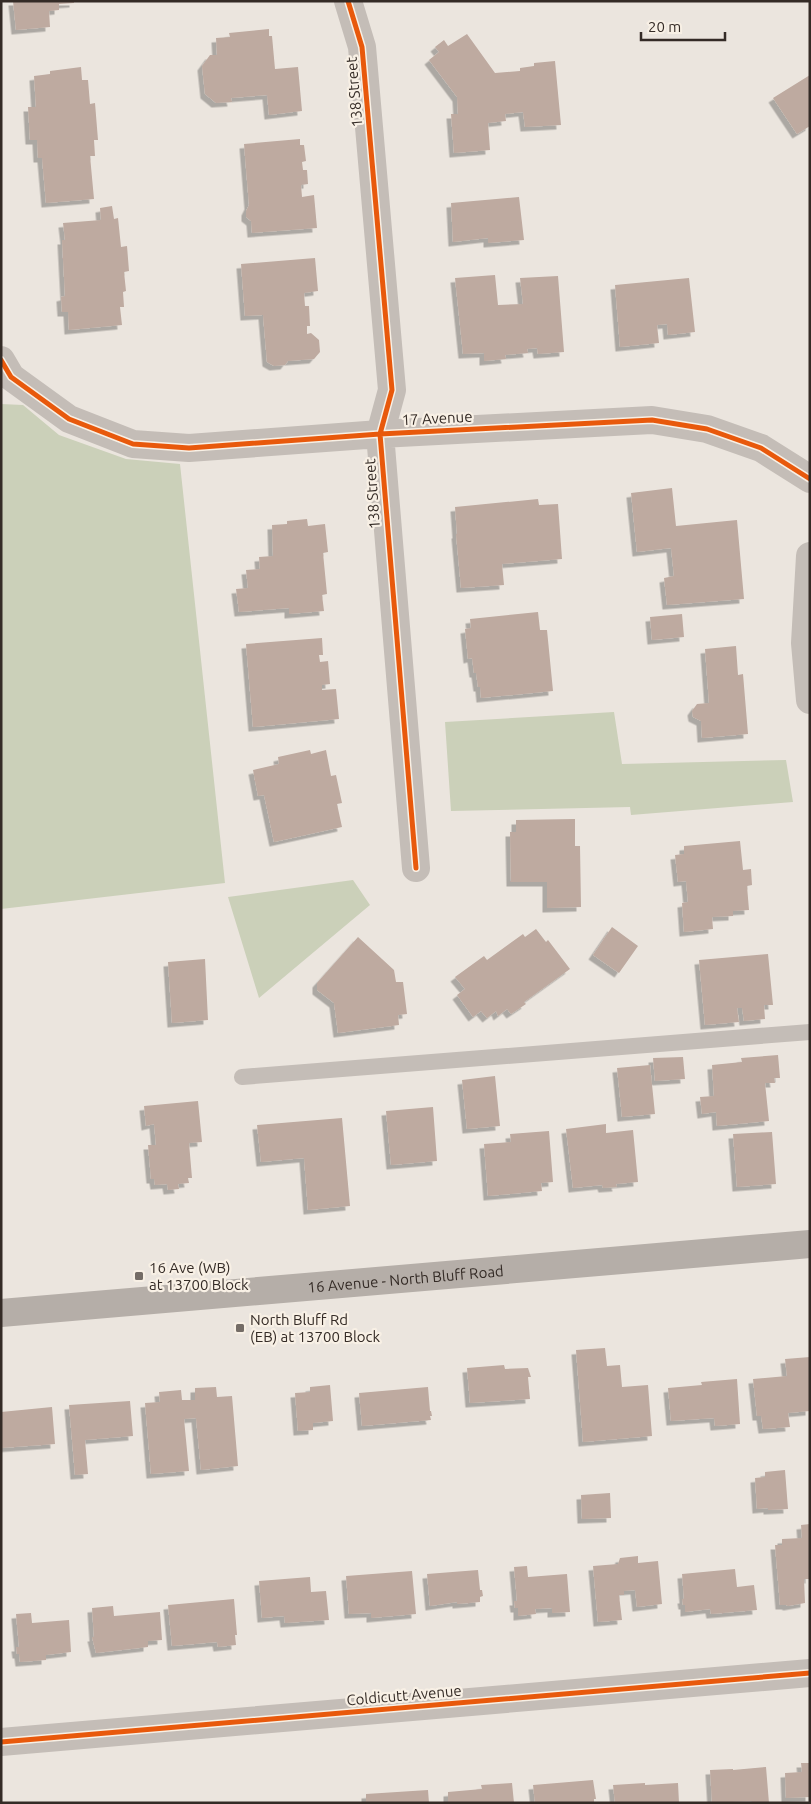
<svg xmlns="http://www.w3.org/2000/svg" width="811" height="1804" viewBox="0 0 811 1804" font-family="Ubuntu,sans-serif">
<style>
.green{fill:#cbd0b9}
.building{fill:#beaaa0;filter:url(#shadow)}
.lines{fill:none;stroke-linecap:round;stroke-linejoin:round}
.service{stroke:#c4bdb7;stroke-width:16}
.minor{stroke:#c4bdb7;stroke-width:28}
.secondary{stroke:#b5aea8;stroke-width:28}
.cycleway-casing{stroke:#f8f0e5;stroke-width:8}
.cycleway{stroke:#e8590c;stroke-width:5}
.poi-dot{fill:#746c66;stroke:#f8f0e5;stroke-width:2}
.labels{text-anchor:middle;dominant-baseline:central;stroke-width:4.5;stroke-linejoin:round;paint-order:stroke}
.street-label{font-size:15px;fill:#342b26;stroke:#f8f0e5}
.poi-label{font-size:15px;fill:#342b26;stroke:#f8f0e5;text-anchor:start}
</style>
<defs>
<filter id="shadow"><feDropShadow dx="-4.5" dy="4.5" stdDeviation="0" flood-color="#0004"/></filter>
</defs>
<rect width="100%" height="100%" fill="#ebe5de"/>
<path class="green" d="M1 404 23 405 59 435 126 459 180 464 225 883 1 909Z
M614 712 622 764 786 760 793 802 631 815 630 807 451 811 445 722Z
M353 880 370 905 259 998 228 897Z"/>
<path class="building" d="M13 1H74V3L59 4V10L49 11 50 27 16 30Z
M269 29V36H272L275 69 298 67 302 111 269 115 267 95 231 98 232 102 216 103 205 94 202 66 210 55H217L216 38 230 37 229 33Z
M467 34 495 73 520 71V68L534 66V63L555 61 561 125 525 127 523 112 505 114 506 121 488 123 490 150 454 153 451 114H458L457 97 429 60 439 52 435 47 444 40 448 46Z
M81 67 82 80H88L90 104 95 103 98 140H94L95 156H90L94 199 46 203 42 158H38L37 140H30L28 107H36L34 76 50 74V71Z
M810 75V126L797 134 773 98Z
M300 139V145H304L306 161 302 162 303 170H307L308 184 301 185 302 197 314 195 317 228 252 233 251 221 246 217V211L249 205 244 144Z
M519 197 524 240 488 243V238L453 242 451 203Z
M112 206 114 219 118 218 121 247 127 246 129 271 124 272 126 291 123 292 124 307H120L122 325 69 330 68 312H62L61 297 65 296 62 240H65L63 223 101 220 100 208Z
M315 258 318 291 304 293 305 306H309L310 326H307V334L311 333 319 340 320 352 314 359 288 361 285 365 274 366 267 362 263 315 245 316 241 264Z
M495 275 498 305 523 304 520 278 558 276 564 352 538 354 537 348 527 349 528 353 505 355 506 359 484 361V353L463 354 455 278Z
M689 278 695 332 668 335 667 324 657 325 659 343 620 347 615 285Z
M672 488 676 526 737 520 744 599 667 605 664 578 674 576 671 548 637 552 631 493Z
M538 499 539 505 558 504 562 559 502 564 504 585 461 588 456 534H457L455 507Z
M307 519 308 526 325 524 328 552 323 553 327 594 322 595 324 611 289 614V608L239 612 236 589 248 588 246 570 260 569 259 557 273 556 272 525 287 524V521Z
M538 612 540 630H547L553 691 481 698 480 687H478L476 673H474L472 658 468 659 465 629 471 628 470 619Z
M682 614 684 637 652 640 650 617Z
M322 638 323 655H319L320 662 328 661 330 684 322 685V690L336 689 339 719 253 727 246 644Z
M736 646 738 675 743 674 748 734 702 738 701 721 693 717 692 711 697 704 709 703 705 649Z
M310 750 311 754 326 750 331 776 336 775 342 803 337 804 342 827 274 842 264 795 258 796 253 770 279 764 278 757Z
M575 819V846H580L581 907 547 908V882H511L510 832H516V820Z
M740 841 743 870 751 869 752 885 747 886 749 910 733 911V916L712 917 713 929 684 932 682 903 688 902 686 881 678 882 675 855 684 854V846Z
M612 927 638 946 619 973 593 955Z
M536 929 546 942 548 940 570 969 524 1002 526 1004 511 1014 507 1009 498 1016 496 1011 487 1018 481 1011 473 1017 457 995 465 989 455 977 484 956 487 960 523 934 525 937Z
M358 937 394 970 396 982H403L407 1014 398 1015 399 1025 338 1033 334 1003 317 990V983Z
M768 954 773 1005H764L765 1019 744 1021 742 1008H737L739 1022 705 1025 699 960Z
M205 959 208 1020 172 1023 168 962Z
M778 1055 780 1078H774L775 1083H765L769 1121 717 1126 716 1112 702 1114 700 1097 714 1096 712 1065 742 1062 741 1058Z
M683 1057 685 1079 655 1081 653 1058Z
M650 1065 655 1114 622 1117 617 1068Z
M495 1076 500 1126 467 1129 462 1080Z
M198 1101 202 1142 189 1143 192 1178H188L189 1183 178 1184 179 1189 168 1190 167 1184 155 1185 154 1179H151L148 1145H156L154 1124 146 1126 144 1106Z
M433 1107 437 1161 391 1165 386 1111Z
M342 1118 350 1206 308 1210 304 1158 261 1162 257 1125Z
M606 1124V1133L633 1130 638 1182 616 1184 617 1187 603 1188 602 1185 573 1188 566 1129Z
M549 1131 553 1182 541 1183 542 1191 488 1196 484 1144 511 1142 510 1134Z
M772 1132 776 1184 737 1187 733 1134Z
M605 1348 607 1366 620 1365 622 1387 648 1385 652 1436 583 1442 576 1350Z
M810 1357V1411L788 1413 790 1427 763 1429 761 1416H757L753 1379 787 1376 785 1359Z
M504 1365 505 1369 528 1368 531 1377H528L530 1399 470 1403 467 1368Z
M737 1379 740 1424 715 1426 714 1418 671 1421 668 1388 702 1385 701 1382Z
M330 1385 333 1421 313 1423V1430L298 1431 295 1393 310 1392V1387Z
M216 1387 217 1397 232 1396 238 1466 201 1470 196 1418 184 1419 189 1471 151 1474 145 1403 160 1402 159 1392 181 1390 182 1400H195V1388Z
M428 1387 430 1411H431L432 1416H430L431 1420 362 1426 359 1393Z
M130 1401 133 1436 85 1440 88 1474 75 1475 69 1405Z
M52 1407 55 1444 1 1448V1412Z
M785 1470 788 1509 768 1510V1508L757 1509 755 1478 765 1477V1472Z
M610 1493 611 1518 582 1519 581 1495Z
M810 1524V1579H804L805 1603 788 1606 786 1605H780L775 1545H782V1539L802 1538 801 1525Z
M638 1556V1563L658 1561 662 1604 637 1607 635 1590 624 1591V1595H619L622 1620 598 1622 593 1566 618 1564 620 1558Z
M527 1566 528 1577 567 1574 570 1612 552 1613V1608L535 1609 536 1614 518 1616V1608H515L514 1601H517L514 1567Z
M735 1569 737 1587 754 1585 757 1610 711 1614 710 1609 685 1612V1605H683L682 1599H684L682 1574Z
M478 1570 480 1590H482L483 1596 480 1597V1602L457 1604V1602L430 1606 427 1574Z
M412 1571 416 1614 371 1618V1613L349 1614 346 1576Z
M310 1577 311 1592 326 1591 329 1620 285 1623 284 1616 262 1618 259 1581Z
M234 1599 237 1635H235L236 1645 218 1647 217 1642 172 1646 168 1605Z
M113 1606 114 1616 160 1612 162 1640 148 1641V1647L96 1653 92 1637H94L92 1608Z
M31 1613 32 1623 69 1620 71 1652 46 1655V1660L20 1662 19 1654H17L16 1647H19L16 1614Z
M801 1763H810V1797L786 1798 785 1773 802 1772Z
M766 1767 769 1803H752V1801L712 1803 710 1770 733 1769V1770Z
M593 1780 596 1799H594V1803H535L533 1785Z
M512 1783 514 1803H448V1792L482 1789 481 1785Z
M645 1783V1785L678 1783 679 1803H615L613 1785Z
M428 1790 429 1803H366V1794Z"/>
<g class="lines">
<path class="service" d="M242 1077 810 1032"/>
<path class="minor" d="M348 1 362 47 392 390 380 434 416 868
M1 360 11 377 69 419 133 444 189 448 380 434 652 420 707 429 761 448 810 479
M810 556 805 643 810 700
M1 1742 810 1673"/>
<path class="secondary" id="s1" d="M1 1313 810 1244"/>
<g class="cycleway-casing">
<path id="cycleway" d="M348 1 362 47 392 390 380 434 416 868
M1 360 11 377 69 419 133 444 189 448 380 434 652 420 707 429 761 448 810 479
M1 1742 810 1673"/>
</g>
<use href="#cycleway" class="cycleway"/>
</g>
<g class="poi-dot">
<rect x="134" y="1271" width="10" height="10" rx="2.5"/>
<rect x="235" y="1323" width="10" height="10" rx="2.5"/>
</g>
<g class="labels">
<g class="street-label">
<text transform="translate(354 92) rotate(-95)">138 Street</text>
<text transform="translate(437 418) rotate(-3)">17 Avenue</text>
<text transform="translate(372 494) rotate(-94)">138 Street</text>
<text stroke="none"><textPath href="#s1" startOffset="406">16 Avenue - North Bluff Road</textPath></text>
<text transform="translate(404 1695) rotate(-5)">Coldicutt Avenue</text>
</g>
<g class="poi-label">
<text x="149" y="1267">16 Ave (WB)<tspan x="149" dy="17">at 13700 Block</tspan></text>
<text x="250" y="1319">North Bluff Rd<tspan x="250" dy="17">(EB) at 13700 Block</tspan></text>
</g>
</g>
<rect width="811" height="1804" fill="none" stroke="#342b26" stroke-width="5"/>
<path d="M641 32v8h84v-8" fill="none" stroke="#342b26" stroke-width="2.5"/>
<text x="648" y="32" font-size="15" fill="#342b26" stroke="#f8f0e5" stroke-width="4" paint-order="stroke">20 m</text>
</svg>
